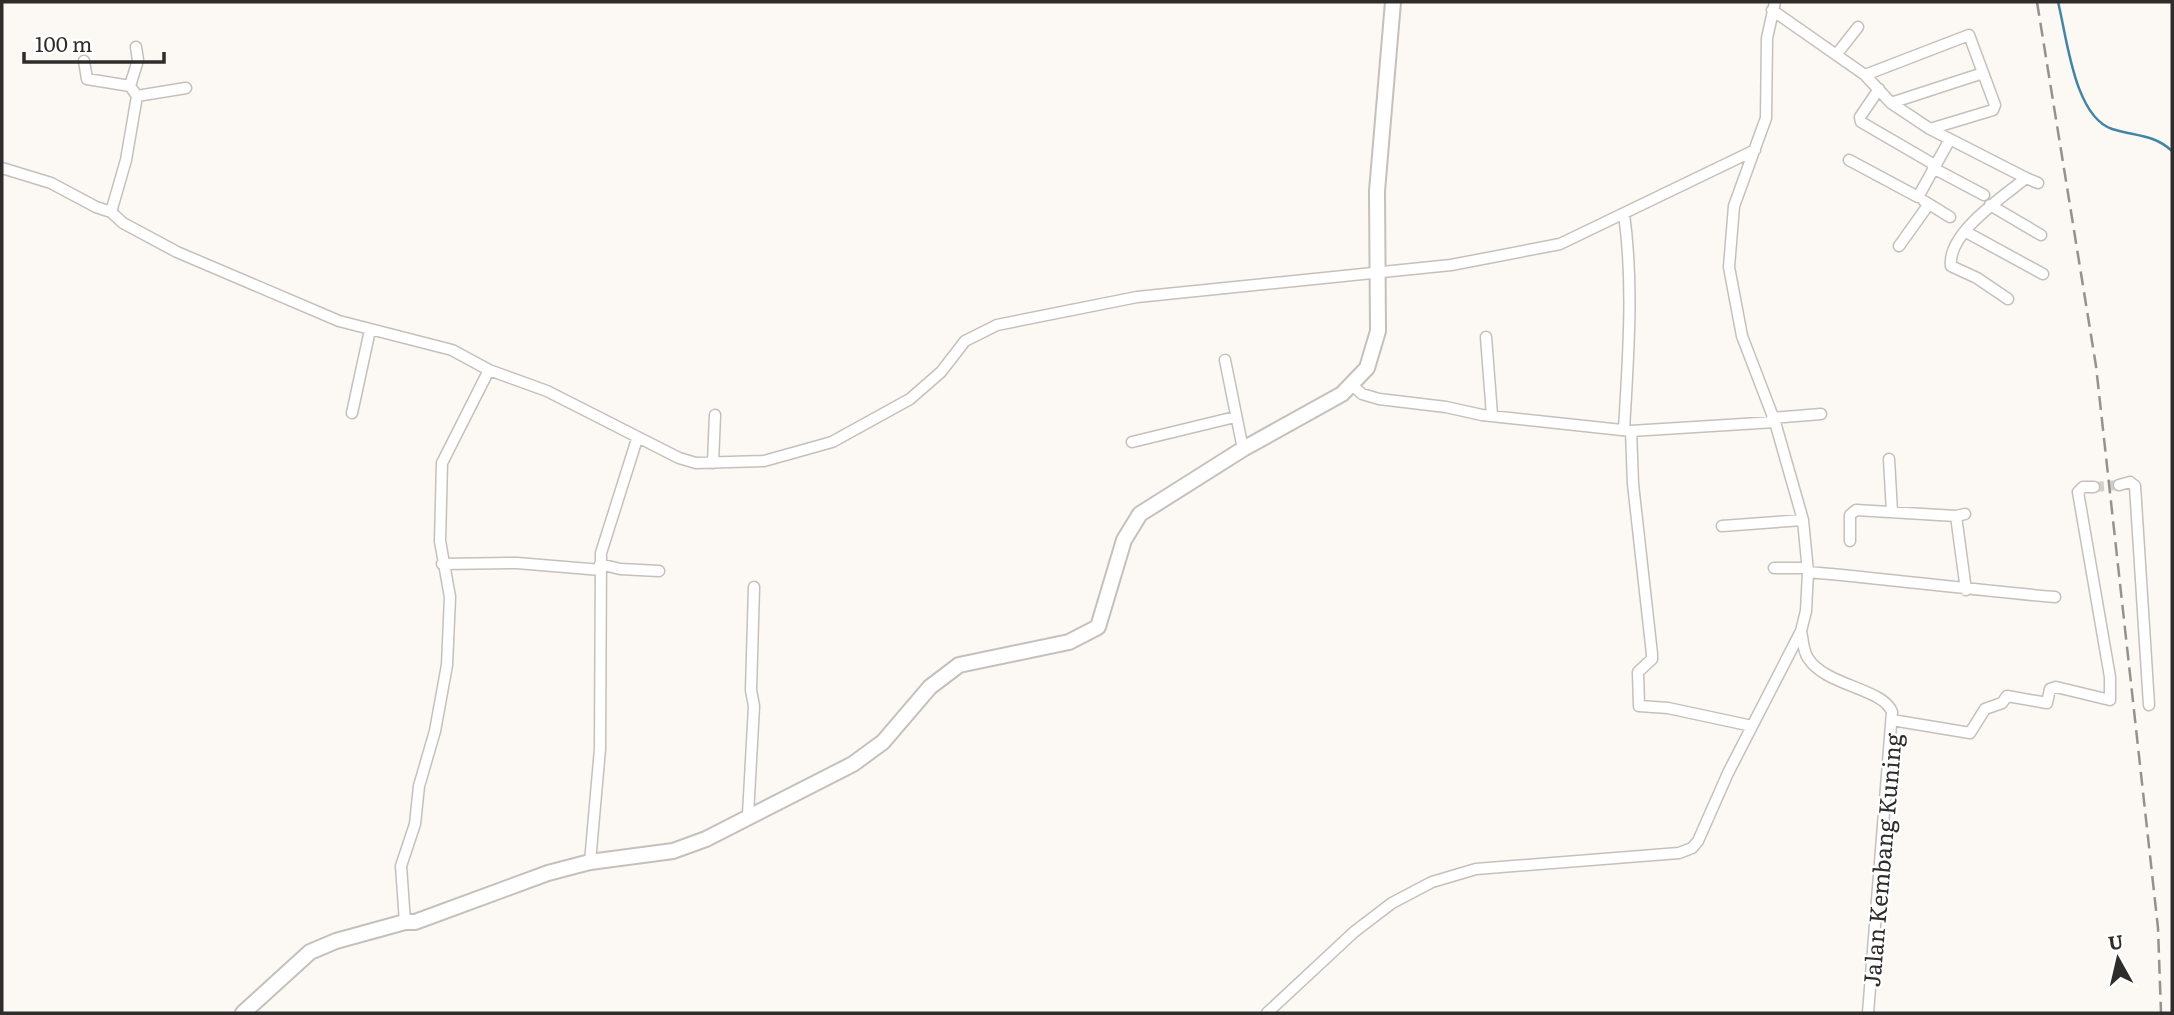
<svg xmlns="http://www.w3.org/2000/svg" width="2174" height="1015" viewBox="0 0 2174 1015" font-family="Literata,serif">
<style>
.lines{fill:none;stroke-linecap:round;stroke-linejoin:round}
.stream{stroke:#4285a6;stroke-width:2.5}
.street-tunnel{stroke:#d3cfcb;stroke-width:10;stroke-dasharray:10 5;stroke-linecap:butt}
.street-casing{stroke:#c5c0bc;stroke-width:13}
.secondary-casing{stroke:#c5c0bc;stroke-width:18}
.street{stroke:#fff;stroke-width:10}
.secondary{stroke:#fff;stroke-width:14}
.rail{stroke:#94928e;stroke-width:2.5;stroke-dasharray:14 7;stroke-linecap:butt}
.labels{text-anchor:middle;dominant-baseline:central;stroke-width:5;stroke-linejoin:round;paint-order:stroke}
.street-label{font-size:23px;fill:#2e2d2b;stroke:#fff}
</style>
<rect width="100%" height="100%" fill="#fcf8f3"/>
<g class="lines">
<path class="stream" d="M2058 2C2067 37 2074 116 2112 129 2134 136 2154 134 2172 151"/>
<path class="street-tunnel" d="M2094 487 2119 485"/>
<g class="street-casing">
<path id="street" d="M1772 10 1865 75 1891 103 1930 129 2026 178C2003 197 1947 233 1951 266L1977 278 2008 299
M1836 55 1858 27
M84 61 87 79 130 86 137 96 126 160 111 212
M1865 75 1969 35 1995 105 1993 110 1930 129
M130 86 138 60 136 47
M1879 89 1860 117 1861 122 1935 165
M137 96 186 88
M1891 103 1983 73
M1849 160 1918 197 1949 141
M2 168 51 183 96 207 111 212 123 223 177 252 339 321 452 350 489 370 547 391 679 458 696 463 764 461 832 442 910 399 941 372 965 341 997 325 1137 297 1451 265 1560 244 1755 150
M1933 168 1984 195
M2026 178 2038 183
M1924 201 1950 217
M1990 205 2041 235
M1966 232 2043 274
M1899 246 1929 204
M1486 337 1492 415
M1225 360 1243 449
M1352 385 1362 394 1379 399 1446 407 1482 415 1631 431 1633 484 1652 654V659L1638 672 1639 706 1668 708 1752 726
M352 413 370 330
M1772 418 1821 414
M1624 430C1628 358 1634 286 1624 214
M1631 431 1775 422
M1132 442 1235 417
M1889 459 1892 512
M713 463 715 415
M2119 485 2130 482 2135 486 2149 705
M1965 514 1956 516 1966 590
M1722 526 1803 520
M1850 541V515L1856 510 1956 516
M442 564 517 563 601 570
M600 564 620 569 659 571
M1774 568H1807
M1808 572C1890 579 1972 590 2055 597
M1801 631C1803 640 1803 651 1808 658 1825 686 1883 688 1892 712L1868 1013
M1892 720 1970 733 1985 709 2002 703 2007 696 2047 703 2050 689 2056 687 2110 700V677L2078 492 2083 487H2094
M748 815 754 706 751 690 754 587
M590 862 600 749 601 553 637 439
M405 922 401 866 415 824 419 786 435 731 447 665 450 597 440 541 442 463 489 370
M1267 1013 1354 932 1392 903 1432 882 1476 869 1679 853 1692 848 1698 841 1728 773 1801 631 1806 611 1808 572 1803 520 1775 422 1742 336 1729 267 1734 206 1766 118 1767 38 1775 2"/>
</g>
<g class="secondary-casing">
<path id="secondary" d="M243 1013 310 952 336 941 405 922H415L548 873 590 862 673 851 706 839 853 764 883 742 930 687 959 665 1069 642 1098 627 1124 540 1140 514 1243 449 1342 394 1367 368 1378 331 1377 191 1393 2"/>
</g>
<use href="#street" class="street"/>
<use href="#secondary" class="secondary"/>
<path class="rail" d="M2037 2 2096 366 2158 928 2161 1013"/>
</g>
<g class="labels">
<g class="street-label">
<text transform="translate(1881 860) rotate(-85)">Jalan Kembang Kuning</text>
</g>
</g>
<rect width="2174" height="1015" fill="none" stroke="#2e2d2b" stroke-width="7"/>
<g transform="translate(2118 959) rotate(352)" stroke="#ffffff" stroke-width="5" paint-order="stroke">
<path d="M0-5L12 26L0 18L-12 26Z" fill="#2e2d2b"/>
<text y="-10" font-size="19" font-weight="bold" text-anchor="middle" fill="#2e2d2b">U</text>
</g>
<path d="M24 52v10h140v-10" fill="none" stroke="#2e2d2b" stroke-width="3.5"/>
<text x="35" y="52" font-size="21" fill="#2e2d2b" stroke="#ffffff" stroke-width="5" paint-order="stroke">100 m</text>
</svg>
